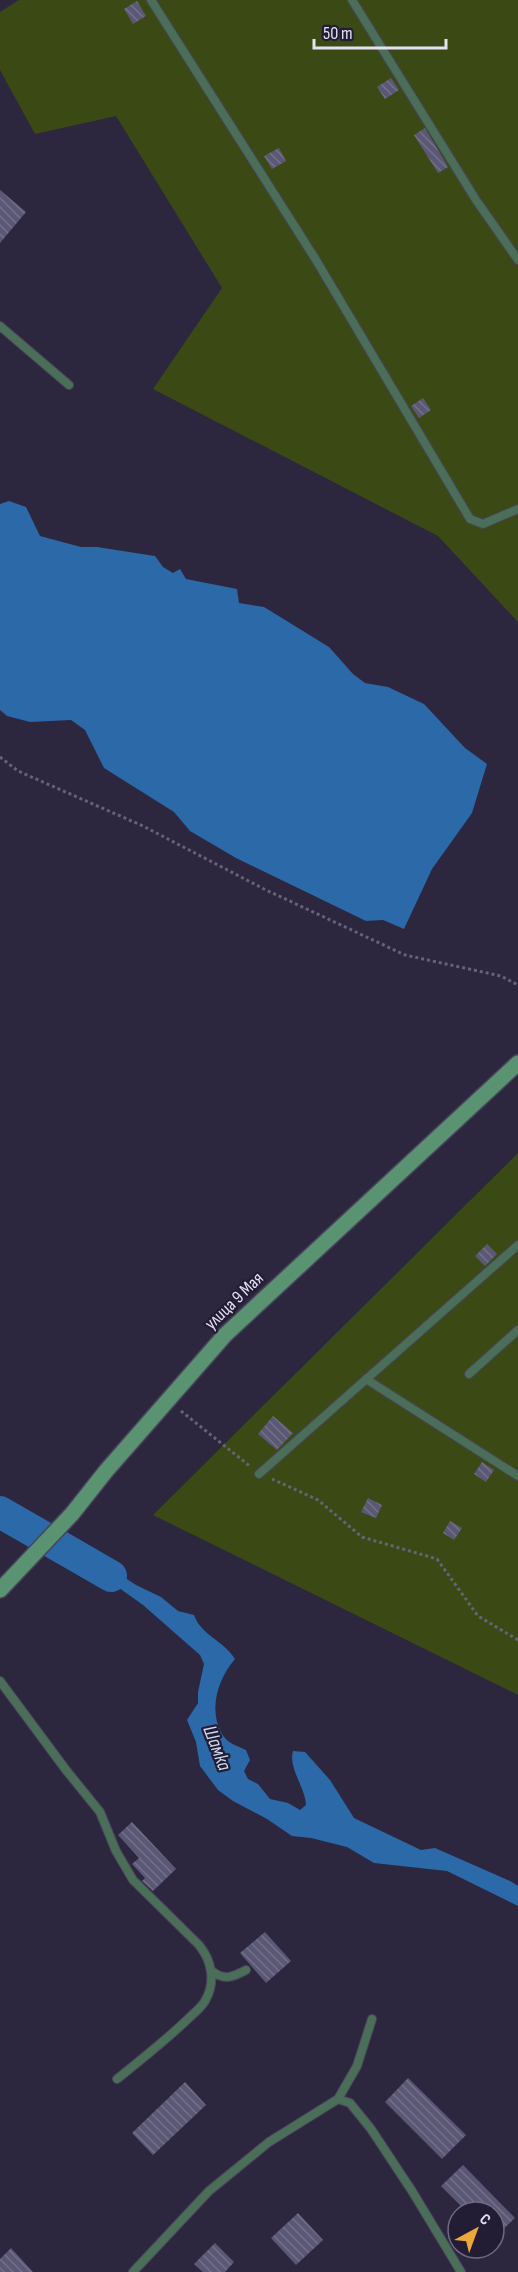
<svg xmlns="http://www.w3.org/2000/svg" width="518" height="2272" viewBox="0 0 518 2272" font-family="'Sofia Sans Condensed',sans-serif">
<style>
.garden{fill:#3b4a15}
.water{fill:#2b69a8}
.lines{fill:none;stroke-linecap:round;stroke-linejoin:round}
.river{stroke:#2b69a8;stroke-width:32}
.building{fill:url(#building-back-hatch)}
.service-casing{stroke:#49445b;stroke-width:10}
.secondary-casing{stroke:#49445b;stroke-width:18}
.path{stroke:#676278;stroke-width:3;stroke-dasharray:3 3;stroke-linecap:butt}
.service{stroke:#4a6e58;stroke-width:8}
.secondary{stroke:#599371;stroke-width:15}
.labels{text-anchor:middle;dominant-baseline:central;stroke-width:4.5;stroke-linejoin:round;paint-order:stroke}
.street-label{font-size:18px;fill:#e4e1f1;stroke:#231c35}
.water-label{font-size:20px;font-style:italic;fill:#ccdbed;stroke:#231c35}
</style>
<defs>
<pattern id="building-back-hatch" width="6" height="6" patternUnits="userSpaceOnUse" patternTransform="scale(1.5)"><rect width="6" height="6" fill="#5a5875"/><path d="M-1 5l2 2M0 0l6 6M5-1l2 2" fill="none" stroke="#727089"/></pattern>
</defs>
<rect width="100%" height="100%" fill="#2c263f"/>
<path class="garden" d="M19 0H518V622L438 536 153 389 222 288 116 116 35 134 0 70V12Z
M518 1153V1695L153 1515Z"/>
<path class="water" d="M9 501 26 507 40 536 81 547H97L155 556 163 567 173 573 180 569 186 579 237 589 239 603 264 607 329 647 353 674 365 683 388 687 424 704 465 748 487 764 472 813 432 869 404 929 383 920 366 921 236 858 190 831 174 812 104 768 85 730 71 720 30 722 7 716 0 710V504Z
M78 1549 95 1563 107 1566 136 1585 161 1597 178 1611 194 1615C201 1635 224 1641 235 1659 218 1679 208 1709 222 1734 227 1743 237 1746 246 1750L250 1760 244 1771 248 1779 258 1784 270 1799 288 1803 300 1810 306 1805C305 1786 288 1769 293 1751L305 1752 330 1780 354 1818 421 1850 435 1848 512 1882 518 1886V1906L447 1871 374 1863 347 1847 311 1838 292 1836 267 1819 233 1801 218 1790 200 1766 196 1742 187 1720 198 1703V1692L204 1664 200 1655 143 1605 101 1575 68 1559Z"/>
<g class="lines">
<path class="river" d="M0 1512 111 1576"/>
</g>
<path class="building" d="M137 1 146 16 133 24 124 9Z
M391 78 399 90 385 99 377 87Z
M425 128 448 167 438 173 414 135Z
M279 148 286 161 272 169 264 156Z
M0 190 26 212 0 243Z
M423 398 431 410 419 418 411 406Z
M487 1244 497 1254 485 1266 475 1256Z
M273 1416 293 1433 277 1450 258 1434Z
M482 1462 494 1470 486 1482 474 1474Z
M368 1498 382 1505 376 1518 361 1512Z
M450 1521 462 1528 454 1540 443 1533Z
M132 1822 176 1869 153 1891 142 1881 145 1878 132 1864 139 1858 118 1835Z
M265 1932 291 1961 266 1983 240 1953Z
M408 2078 466 2135 442 2159 385 2102Z
M185 2082 206 2105 153 2155 132 2133Z
M463 2165 515 2218 494 2238V2212H467L441 2186Z
M298 2213 323 2240 296 2265 271 2238Z
M215 2243 234 2262 225 2272H203L194 2264Z
M11 2248 33 2272H0V2259Z"/>
<g class="lines">
<g class="service-casing">
<path id="service" d="M151 0 316 260 470 519 483 524 518 509
M352 0 476 200 518 260
M0 326 69 385
M469 1374 518 1330
M366 1379 518 1476
M259 1474 518 1245
M0 1681 66 1770 100 1812 116 1851 133 1880 199 1945C212 1961 216 1982 205 2001 201 2008 194 2013 189 2018 166 2040 142 2059 117 2079
M212 1971C224 1981 233 1977 246 1970
M338 2099 357 2066 372 2019
M133 2272 209 2191 236 2169 269 2142 338 2099 350 2103 371 2129 412 2191 461 2272"/>
</g>
<g class="secondary-casing">
<path id="secondary" d="M0 1590 72 1514 106 1471 225 1335 518 1063"/>
</g>
<path class="path" d="M0 757 18 771 143 826 264 889 405 955 501 976 518 985
M181 1411 251 1467
M272 1479 318 1500 362 1537 437 1559 478 1616 518 1640"/>
<use href="#service" class="service"/>
<use href="#secondary" class="secondary"/>
</g>
<g class="labels">
<g class="street-label">
<text transform="translate(234 1301) rotate(-44)">улица 9 Мая</text>
</g>
<g class="water-label">
<text transform="translate(217 1748) rotate(69)">Шамка</text>
</g>
</g>
<g transform="translate(476 2230) rotate(41)"><circle r="28" fill="#231c35" stroke="#706b80" stroke-width="1.5"/>
<path d="M0-4.5L10 22L0 15L-10 22Z" fill="#eaaa39"/>
<text y="-9" font-size="16" font-weight="bold" text-anchor="middle" fill="#e4e1f1">С</text>
</g>
<path d="M314 39v9h132v-9" fill="none" stroke="#e4e1f1" stroke-width="3"/>
<text x="323" y="39" font-size="18" fill="#e4e1f1" stroke="#231c35" stroke-width="4.5" paint-order="stroke">50 m</text>
</svg>
